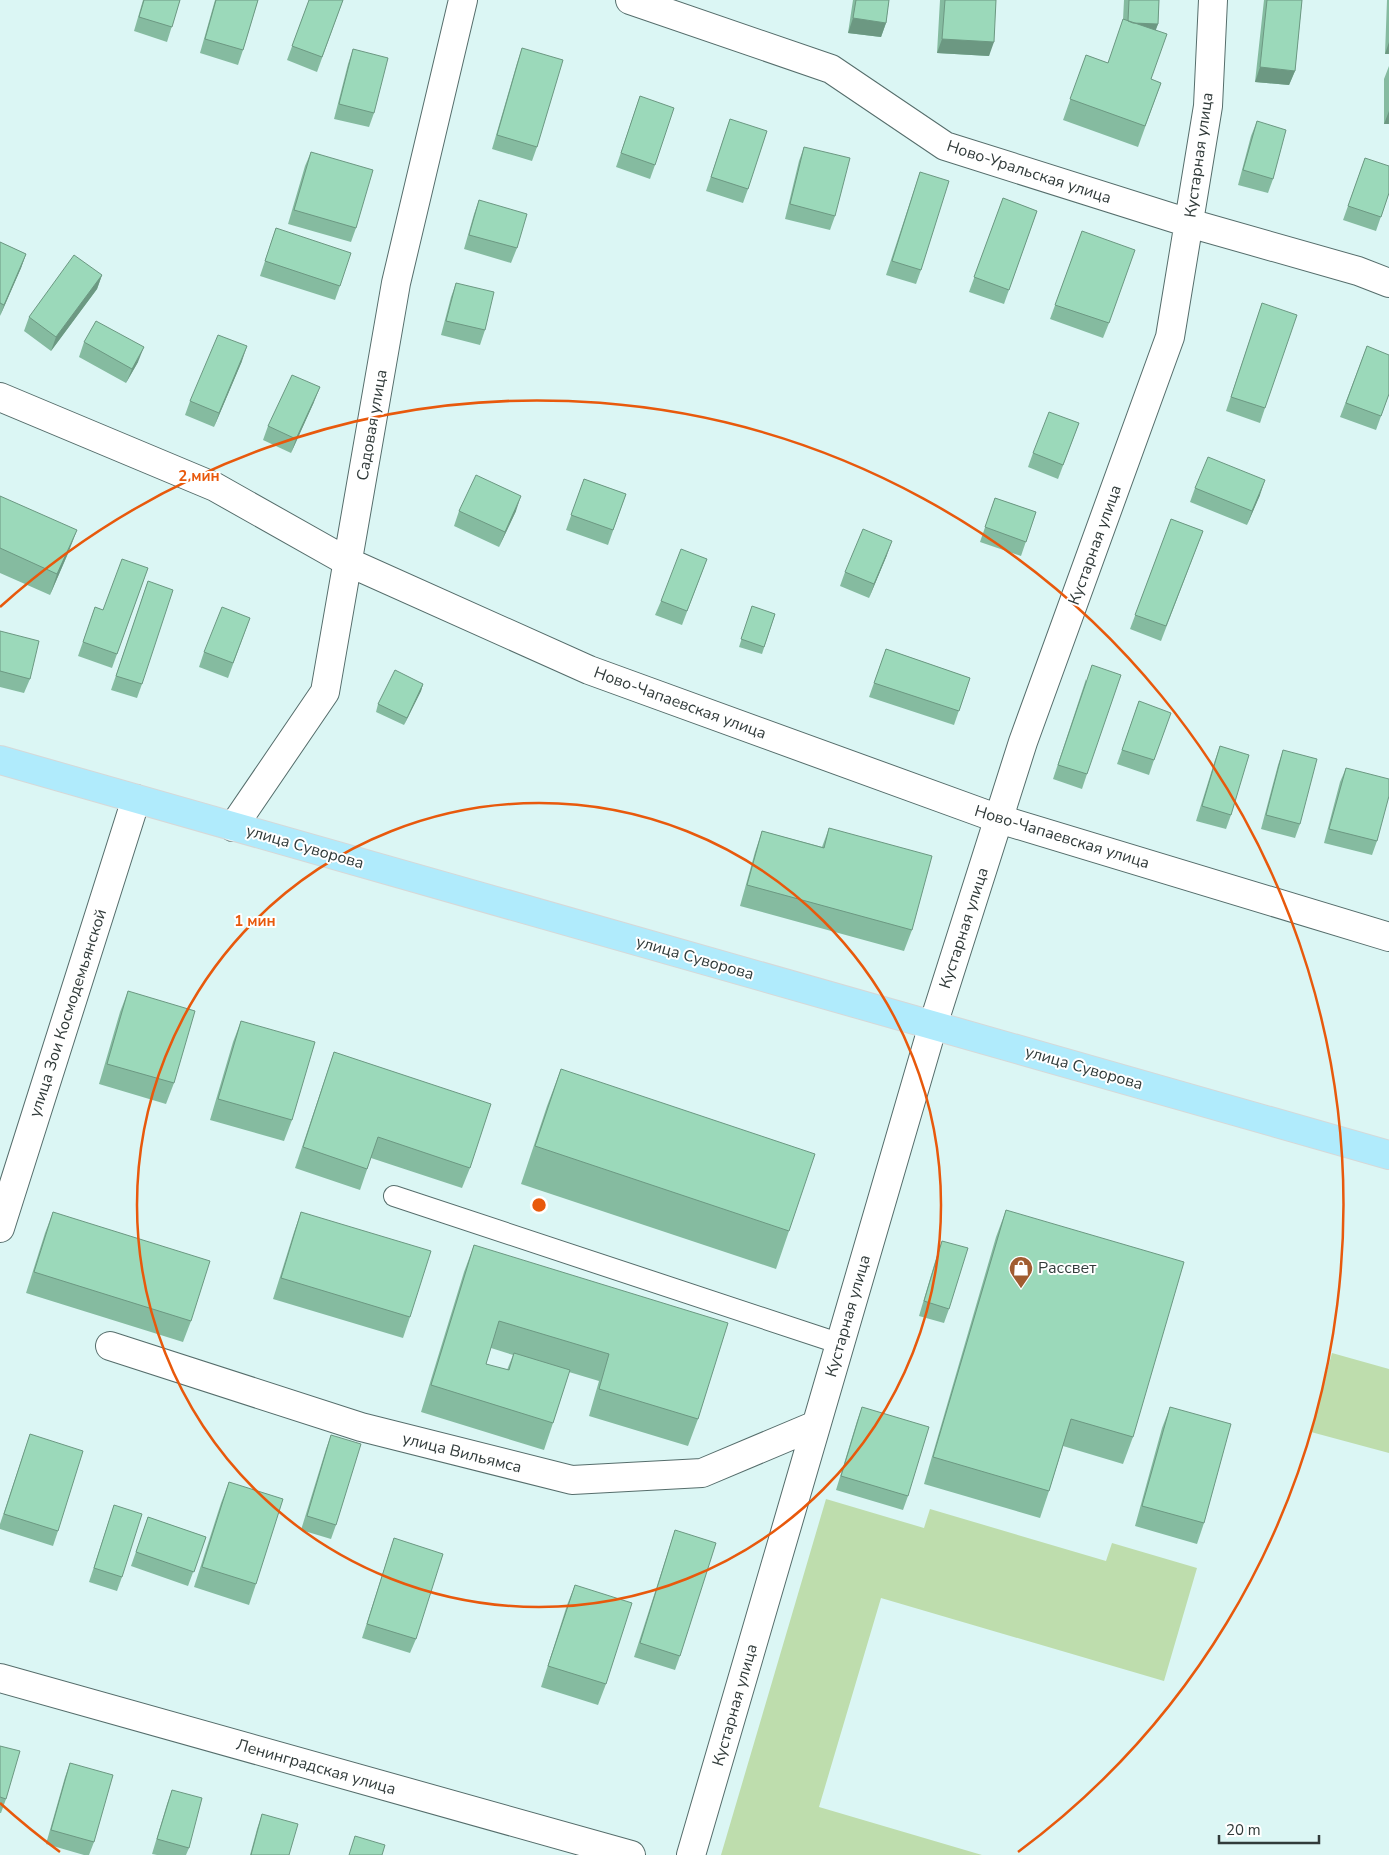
<svg xmlns="http://www.w3.org/2000/svg" width="1389" height="1855" viewBox="0 0 1389 1855" font-family="'Nunito Sans',sans-serif">
<style>
.green{fill:#beddad}
.lines{fill:none;stroke-linecap:round;stroke-linejoin:round}
.lane-casing{stroke:#556d6b;stroke-width:22}
.street-casing{stroke:#556d6b;stroke-width:30}
.primary-casing{stroke:#d6d8d8;stroke-width:30}
.lane{stroke:#fff;stroke-width:20}
.street{stroke:#fff;stroke-width:28}
.primary{stroke:#b0ebfc;stroke-width:28}
.wall{fill:#85bba0;fill-rule:evenodd}
.shaded-wall{fill:#6c9882}
.building{fill:#9bd9ba;stroke:#6c9882}
.ring{fill:none;stroke:#e8590c;stroke-width:2.5}
.labels{text-anchor:middle;dominant-baseline:central;stroke-width:4;stroke-linejoin:round;paint-order:stroke}
.street-label{font-size:16px;fill:#313b3a;stroke:#fff}
.poi-label{font-size:16px;fill:#313b3a;stroke:#fff;text-anchor:start}
.centre{fill:#e8590c;stroke:#fff;stroke-width:2.5}
.ring-label{font-size:15px;text-anchor:middle;font-weight:bold;fill:#e8590c;stroke:#fff;stroke-width:4;stroke-linejoin:round;paint-order:stroke}
</style>
<rect width="100%" height="100%" fill="#dbf6f4"/>
<path class="green" d="M1332 1353 1389 1369V1453L1311 1432Z
M826 1499 924 1528 930 1509 1106 1561 1112 1543 1197 1568 1164 1681 881 1598 819 1807 982 1855H721Z"/>
<g class="lines">
<g class="lane-casing">
<path id="lane" d="M394 1196 841 1344"/>
</g>
<g class="street-casing">
<path id="street" d="M630 0 831 69 945 146 1189 223 1358 271 1389 283
M0 397 215 487 348 562 589 670 999 819 1389 937
M233 827 325 692 396 283 463 0
M0 1228 136 799
M110 1346 361 1427 572 1480 702 1473 816 1425
M0 1678 631 1855
M691 1855 933 1025 1023 742 1170 337 1208 106 1213 0"/>
</g>
<g class="primary-casing">
<path id="primary" d="M0 760 1389 1155"/>
</g>
<use href="#lane" class="lane"/>
<use href="#street" class="street"/>
<use href="#primary" class="primary"/>
</g>
<path class="wall" d="M143 0H180L167 42 134 31Z
M215 0H258L243 50 238 65 200 53Z
M309 0H343L317 72 287 60Z
M853 0H889L886 23 881 37 848 33Z
M940 0H996L989 56 937 53Z
M1124 0H1159L1158 24 1155 30 1151 79 1161 83 1138 147 1063 120 1086 55 1108 63 1123 20Z
M1264 0H1302L1295 71 1289 85 1255 82Z
M1387 0H1389V54H1385Z
M522 48 537 147 532 161 492 149 517 63Z
M353 49 374 113 369 127 334 119 348 64Z
M1389 66V124H1384V79Z
M640 96 655 165 650 179 616 167Z
M730 119 748 189 743 203 706 191Z
M1257 121 1273 179 1268 193 1238 185 1251 136Z
M804 147 835 216 830 230 785 219 799 161Z
M311 152 356 228 351 242 288 224 305 166Z
M1365 158 1389 193 1376 231 1343 220Z
M920 172 921 270 916 284 886 275Z
M1003 198 1037 211 1004 304 969 292Z
M479 200 517 248 511 263 464 249 474 214Z
M276 228 340 286 335 300 260 276Z
M1082 231 1109 323 1103 338 1050 319Z
M0 242 26 254 21 268 0 316Z
M102 275 97 289 51 351 24 331 29 317Z
M456 283 485 330 480 345 441 335 451 297Z
M1262 303 1265 408 1260 423 1226 411Z
M84 342 138 362 126 383 79 357Z
M1367 346 1389 394 1376 430 1340 417Z
M242 361 214 427 185 415 190 401Z
M314 402 291 453 263 440 268 426Z
M1079 423 1058 479 1028 467 1033 453Z
M584 479 626 494 608 545 566 530Z
M1195 488 1260 495 1247 525 1190 502Z
M0 496 69 551 50 595 0 573Z
M995 498 1036 512 1021 556 980 542Z
M459 511H516L499 547 454 526Z
M1171 519 1203 531 1161 641 1130 629Z
M887 555 869 598 840 586 845 572Z
M707 559 682 625 655 615 661 601Z
M148 568 112 668 78 656 95 607 103 610Z
M148 581 142 684 137 698 111 690Z
M752 606 775 614 762 654 739 647Z
M250 618 228 678 199 667 204 652Z
M0 631 30 679 24 693 0 687Z
M886 649 970 678 954 725 869 697Z
M1086 679 1087 774 1082 789 1053 779Z
M423 684 421 691 404 725 376 712 378 704Z
M1139 701 1154 760 1149 775 1117 764Z
M1220 746 1231 815 1226 829 1196 821 1215 760Z
M1283 750 1300 824 1295 838 1261 829 1278 765Z
M1346 768 1377 841 1372 855 1324 843 1340 782Z
M829 828 912 930 904 951 740 906 755 852 762 831 822 847Z
M128 991 174 1083 166 1104 99 1084 120 1012Z
M241 1021 292 1120 284 1141 210 1120 233 1042Z
M334 1052 470 1168 462 1188 371 1158 360 1190 295 1168Z
M561 1069 789 1231 776 1269 521 1184 547 1106Z
M1006 1210 1133 1437 1123 1464 1063 1446 1049 1491 1040 1518 924 1484 996 1237Z
M53 1212 191 1321 183 1342 26 1293 45 1233Z
M301 1212 410 1317 403 1338 273 1299 294 1232Z
M942 1241 949 1309 944 1323 919 1316 937 1255Z
M474 1245 698 1419 688 1446 589 1416 599 1381 569 1372 553 1423 544 1450 421 1412 464 1272ZM491 1348 513 1355 507 1370 486 1364Z
M862 1407 908 1496 903 1510 836 1490 857 1421Z
M1170 1407 1204 1523 1197 1544 1135 1526 1162 1428Z
M30 1434 58 1531 53 1546 0 1529V1524Z
M331 1435 336 1525 331 1539 301 1530 326 1449Z
M229 1482 256 1584 249 1605 194 1587 221 1503Z
M114 1505 122 1577 117 1591 89 1582Z
M148 1517 206 1537 188 1586 131 1566Z
M675 1530 680 1656 675 1670 634 1657Z
M394 1538 416 1639 410 1653 362 1638Z
M575 1585 606 1684 598 1705 541 1687 567 1605Z
M0 1746 6 1799 1 1813H0Z
M70 1763 94 1842 89 1855H84L46 1844 65 1777Z
M172 1790 189 1848 186 1855H157L152 1854 167 1804Z
M262 1814 289 1855H250L257 1829Z"/>
<path class="shaded-wall" d="M853 18 886 23 881 37 848 33Z
M1128 22 1158 24 1153 38Z
M942 39 994 42 989 56 937 53Z
M1389 42V54H1385Z
M1260 67 1295 71 1289 85 1255 82Z
M1389 111V124H1384Z
M26 254 21 268 0 316 4 305Z
M102 275 97 289 51 351 56 337Z
M247 346 242 361 214 427 219 413Z
M144 347 138 362 126 383 132 369Z
M320 387 314 402 291 453 296 439Z
M1265 480 1260 495 1247 525 1252 511Z
M521 496 516 511 499 547 505 532Z
M77 530 69 551 50 595 57 574Z
M892 541 887 555 869 598 874 584Z
M423 684 421 691 404 725 407 718Z"/>
<path class="building" d="M144 0H180L172 27 139 17Z
M216 0H258L243 50 205 39Z
M309 0H343L322 57 292 46Z
M856 0H889L886 23 853 18Z
M945 0H996L994 42 942 39Z
M1129 0H1159L1158 24 1133 23 1128 21Z
M1267 0H1302L1295 71 1260 67Z
M1123 19 1167 34 1151 79 1161 83 1145 126 1070 99 1086 55 1108 63Z
M522 48 563 60 537 147 497 135Z
M353 49 388 58 374 113 339 104Z
M640 96 674 108 655 165 621 153Z
M730 119 767 131 748 189 711 177Z
M1257 121 1286 130 1273 179 1243 170Z
M804 147 850 158 835 216 790 204Z
M311 152 373 170 356 228 294 210Z
M1365 158 1389 166V193L1381 217 1348 206Z
M920 172 949 181 921 270 892 261Z
M1003 198 1037 211 1009 290 974 277Z
M479 200 527 214 517 248 469 235Z
M276 228 351 253 340 286 265 261Z
M1082 231 1135 250 1109 323 1055 305Z
M0 242 26 254 4 305 0 303Z
M74 255 102 275 56 337 29 317Z
M456 283 494 292 485 330 446 321Z
M1262 303 1297 315 1265 408 1231 397Z
M96 321 144 347 132 369 84 342Z
M218 335 247 346 219 413 190 401Z
M1367 346 1389 355V394L1381 416 1346 403Z
M292 375 320 387 296 439 268 426Z
M1049 412 1079 423 1063 465 1033 453Z
M1208 457 1265 480 1252 511 1195 488Z
M476 475 521 496 505 532 459 511Z
M584 479 626 494 613 530 571 515Z
M0 496 77 530 57 574 0 548Z
M995 498 1036 512 1026 542 985 527Z
M1171 519 1203 531 1166 626 1135 615Z
M863 529 892 541 874 584 845 572Z
M681 549 707 559 687 611 661 601Z
M122 559 148 568 117 654 83 642 95 607 103 610Z
M148 581 173 590 142 684 116 676Z
M752 606 775 614 764 647 741 639Z
M222 607 250 618 233 663 204 652Z
M0 631 39 641 30 679 0 671Z
M886 649 970 678 959 711 874 683Z
M1092 665 1121 675 1087 774 1058 765Z
M395 670 423 684 407 718 378 704Z
M1139 701 1171 713 1154 760 1122 750Z
M1220 746 1249 755 1231 815 1202 806Z
M1283 750 1317 759 1300 824 1266 815Z
M1346 768 1389 779V796L1377 841 1329 829Z
M829 828 932 856 912 930 747 885 762 831 824 848Z
M128 991 195 1011 174 1083 107 1064Z
M241 1021 315 1042 292 1120 218 1099Z
M334 1052 491 1104 470 1168 378 1137 367 1169 303 1147Z
M561 1069 815 1154 789 1231 535 1146Z
M1006 1210 1184 1262 1133 1437 1071 1419 1049 1491 933 1457Z
M53 1212 210 1261 191 1321 34 1272Z
M301 1212 431 1251 410 1317 281 1278Z
M942 1241 968 1248 949 1309 924 1301Z
M474 1245 728 1323 698 1419 599 1389 609 1354 499 1321 486 1364 509 1370 514 1353 570 1370 553 1423 431 1385Z
M862 1407 929 1427 908 1496 841 1476Z
M1170 1407 1231 1424 1204 1523 1142 1506Z
M30 1434 83 1451 58 1531 4 1514Z
M331 1435 361 1444 336 1525 307 1516Z
M229 1482 283 1499 256 1584 202 1567Z
M114 1505 142 1514 122 1577 94 1568Z
M148 1517 206 1537 194 1572 136 1552Z
M675 1530 716 1543 680 1656 640 1643Z
M394 1538 443 1554 416 1639 367 1624Z
M575 1585 632 1603 606 1684 548 1666Z
M0 1746 20 1751 6 1799 0 1797Z
M70 1763 113 1775 94 1842 51 1830Z
M172 1790 202 1798 189 1848 157 1839Z
M262 1814 298 1824 289 1855H251Z
M355 1836 385 1845 382 1855H349Z"/>
<g class="ring">
<circle cx="539" cy="1205" r="402"/>
<path d="M60 1852A805 805 0 0 1 0 1803M0 607A805 805 0 1 1 1018 1852"/>
</g>
<defs>
<g id="shop-pin" transform="scale(1.25)"><path d="M0 17L-7.5 6A9.5 9.5 0 1 1 7.5 6Z" fill="#a15c30" stroke="#fff"/><path d="M-5-2.5h2.3a2.7 3.5 0 0 1 5.4 0H5L5.5 6h-11ZM-1.5-2.5h3a1.5 2.3 0 0 0-3 0Z" fill="#fff"/></g>
</defs>
<g fill-rule="evenodd">
<use href="#shop-pin" x="1021" y="1268"/>
</g>
<g class="labels">
<g class="street-label">
<text transform="translate(1199 155) rotate(-82)">Кустарная улица</text>
<text transform="translate(1029 172) rotate(18)">Ново-Уральская улица</text>
<text transform="translate(372 425) rotate(-80)">Садовая улица</text>
<text transform="translate(1095 545) rotate(-70)">Кустарная улица</text>
<text transform="translate(680 703) rotate(20)">Ново-Чапаевская улица</text>
<text transform="translate(1062 837) rotate(17)">Ново-Чапаевская улица</text>
<text transform="translate(305 847) rotate(16)">улица Суворова</text>
<text transform="translate(964 928) rotate(-72)">Кустарная улица</text>
<text transform="translate(695 958) rotate(16)">улица Суворова</text>
<text transform="translate(68 1013) rotate(-72)">улица Зои Космодемьянской</text>
<text transform="translate(1084 1068) rotate(16)">улица Суворова</text>
<text transform="translate(848 1316) rotate(-74)">Кустарная улица</text>
<text transform="translate(462 1453) rotate(14)">улица Вильямса</text>
<text transform="translate(735 1705) rotate(-74)">Кустарная улица</text>
<text transform="translate(316 1767) rotate(16)">Ленинградская улица</text>
</g>
<g class="poi-label">
<text x="1038" y="1268">Рассвет</text>
</g>
</g>
<circle cx="539" cy="1205" r="8" class="centre"/>
<g class="ring-label">
<text x="199" y="481">2 мин</text>
<text x="255" y="926">1 мин</text>
</g>
<path d="M1219 1835v8h100v-8" fill="none" stroke="#313b3a" stroke-width="2.5"/>
<text x="1226" y="1835" font-size="15" fill="#313b3a" stroke="#ffffff" stroke-width="4" paint-order="stroke">20 m</text>
</svg>
